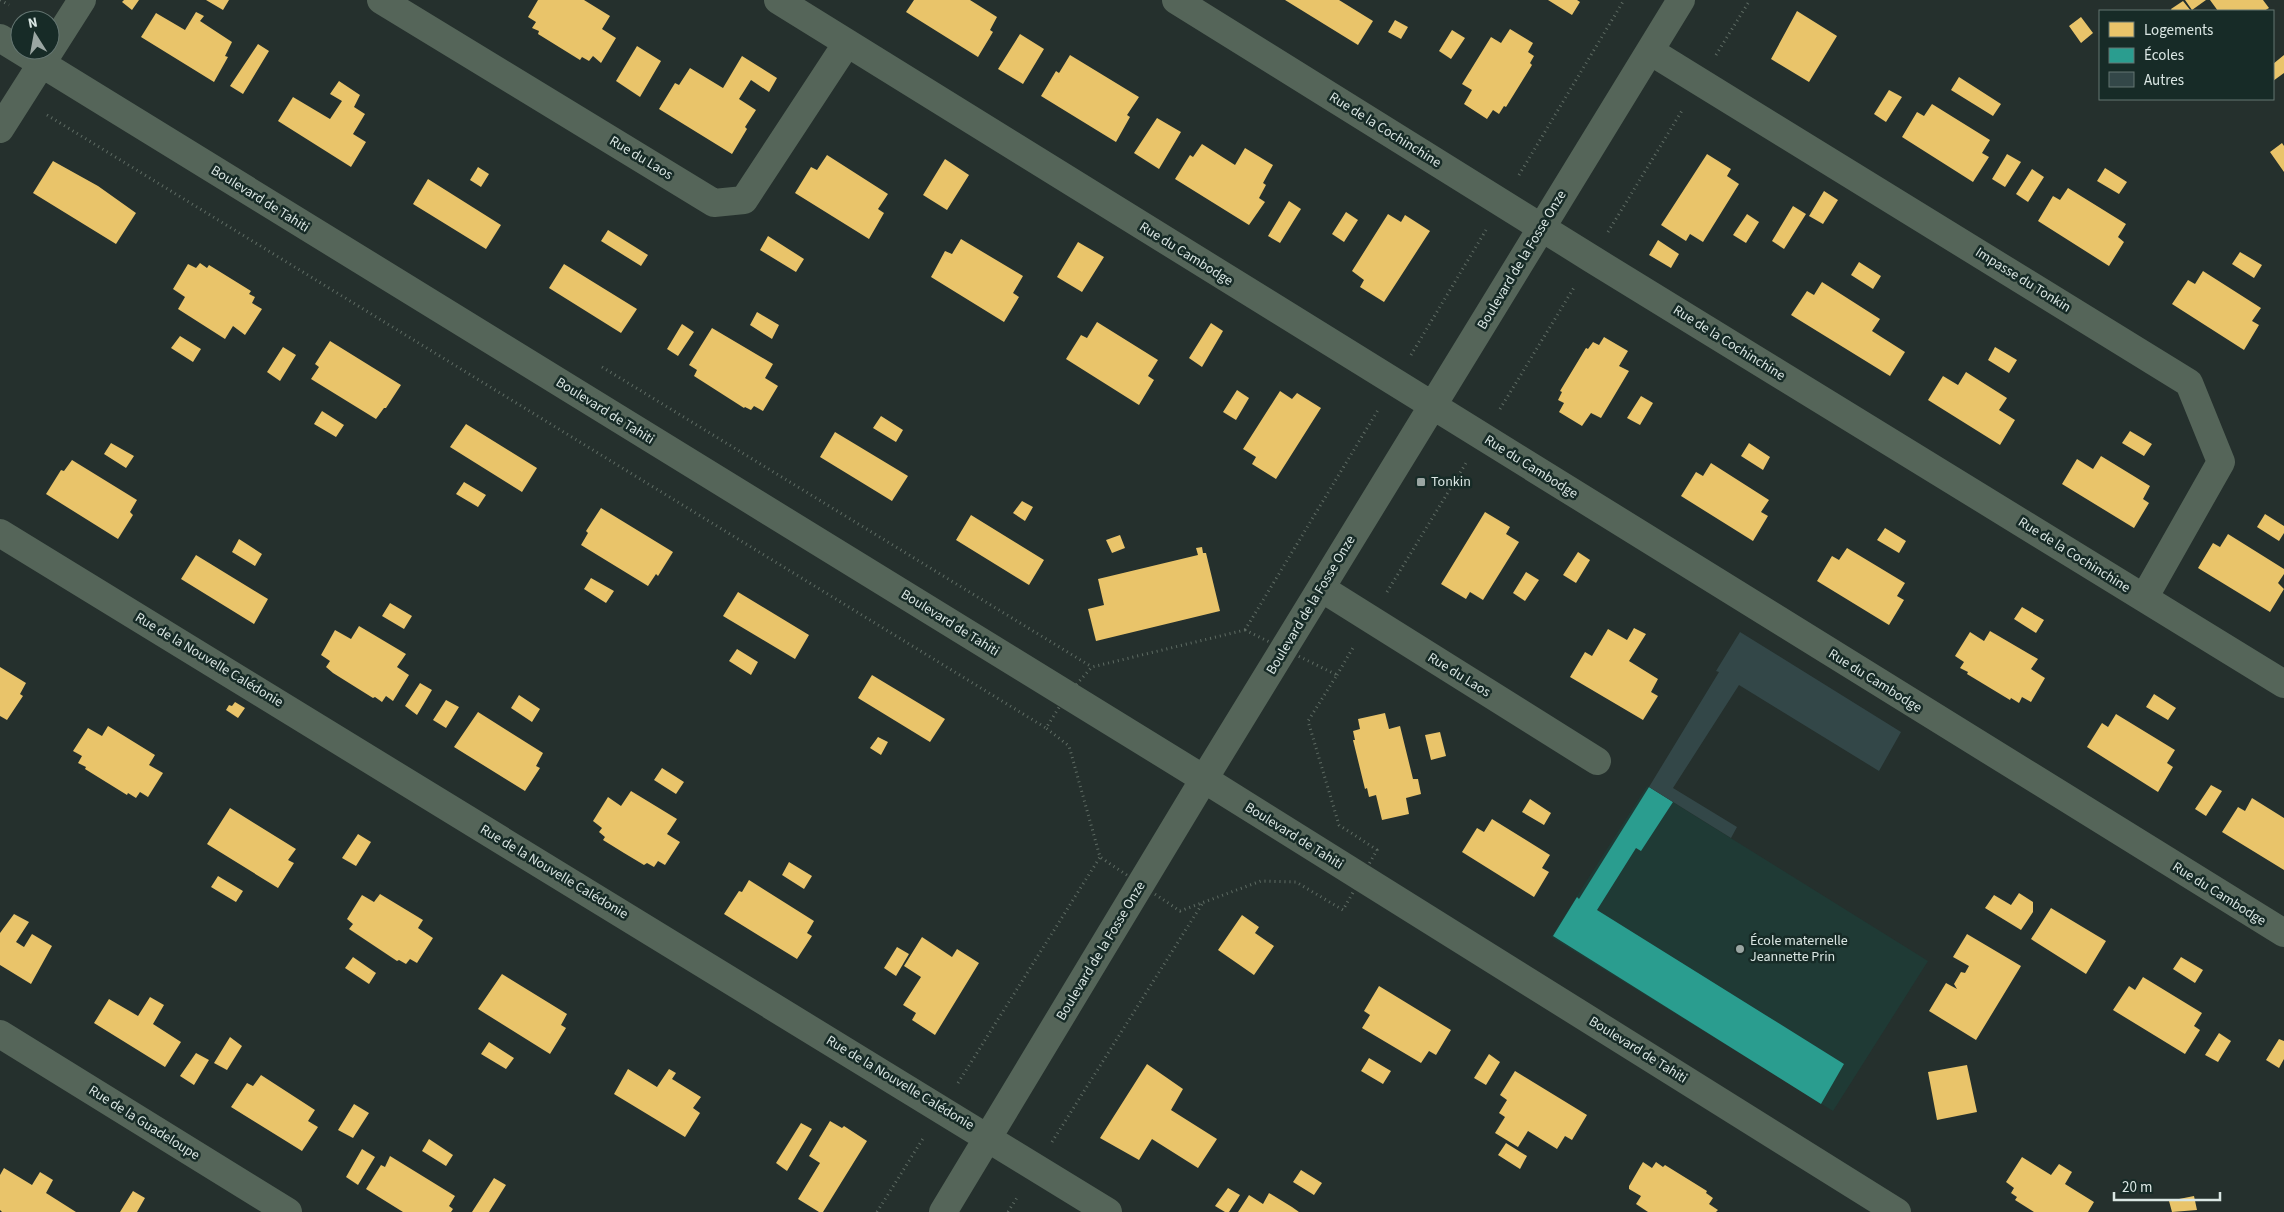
<svg xmlns="http://www.w3.org/2000/svg" width="2284" height="1212" viewBox="0 0 2284 1212" font-family="'Source Sans 3',sans-serif">
<style>
.built{fill:#1f3a35}
.homes{fill:#e9c46a}
.schools{fill:#2a9d8f}
.building{fill:#334748}
.lines{fill:none;stroke-linecap:round;stroke-linejoin:round}
.path{stroke:#5f6c64;stroke-width:3;stroke-dasharray:1 4;stroke-linecap:butt}
.minor{stroke:#556559;stroke-width:28}
.poi-dot{fill:#9ba6a3;stroke:#172b27;stroke-width:2}
.labels{text-anchor:middle;dominant-baseline:central;stroke-width:5;stroke-linejoin:round;paint-order:stroke}
.street-label{font-size:14px;fill:#dae6e3;stroke:#172b27}
.poi-label{font-size:14px;fill:#dae6e3;stroke:#172b27;text-anchor:start}
</style>
<rect width="100%" height="100%" fill="#25302d"/>
<path class="built" d="M1647 786 1928 961 1833 1111 1551 937Z"/>
<path class="homes" d="M124 0H139L132 10 122 2Z
M206 0H229L223 10Z
M538 0H584L610 16 602 29 616 38 601 63 593 56 589 61 582 57 580 60 538 34 539 31 532 28 536 22 528 17Z
M914 0H970L997 17 990 30 993 32 978 57 906 12Z
M1285 0H1339L1373 21 1358 45Z
M1548 0H1577L1580 2 1572 15Z
M2185 0H2206L2192 10Z
M2210 0H2263L2269 8 2264 11H2218Z
M2183 1 2191 11H2172L2171 9Z
M1797 11 1837 36 1809 82 1771 59Z
M196 12 204 16 200 21 232 42 225 56 228 57 214 82 141 37 156 13 185 30Z
M2081 17 2093 33 2081 43 2069 26Z
M1395 20 1408 27 1401 39 1388 32Z
M1510 29 1533 43 1528 52 1534 56 1530 63 1532 65 1506 107 1504 106 1499 114 1493 110 1487 119 1464 104 1472 90 1462 84 1491 37 1501 43Z
M1452 30 1465 38 1451 59 1439 51Z
M1020 34 1044 49 1023 84 998 69Z
M258 44 269 51 243 94 230 86Z
M637 46 661 61 640 97 616 81Z
M1070 55 1139 97 1127 115 1130 117 1116 142 1041 96 1056 71 1059 73Z
M2284 55V73L2273 81V64Z
M742 56 777 78 769 92 751 80 739 99 756 110 745 127 747 129 732 154 659 109 675 83 679 85 690 68 723 88Z
M1959 77 2001 104 1993 116 1951 90Z
M339 81 360 95 354 107 365 114 353 134 366 142 351 167 278 121 293 97 330 119 342 101 330 94Z
M1889 90 1902 97 1886 122 1874 114Z
M1932 104 1990 140 1982 153 1989 157 1973 182 1902 137 1917 112 1924 116Z
M1157 118 1181 132 1159 169 1134 153Z
M2282 143 2284 146V172L2270 152Z
M1202 144 1235 165 1245 148 1273 165 1263 183 1266 185 1259 198 1265 202 1249 225 1175 179 1190 155 1193 157Z
M1707 154 1731 169 1727 176 1739 184 1703 242 1690 234 1686 241 1661 225Z
M2007 154 2021 162 2005 187 1992 179Z
M827 155 888 194 878 209 884 213 869 239 795 193 811 167 817 170Z
M945 159 969 175 947 210 923 195Z
M53 161 98 186 136 213 116 244 33 193Z
M478 167 489 174 481 187 470 180Z
M2105 168 2127 182 2119 194 2097 181Z
M2032 169 2044 177 2028 202 2016 194Z
M428 179 501 225 486 249 413 204Z
M2068 188 2126 224 2118 237 2124 242 2109 266 2038 221 2053 196 2060 200Z
M1824 191 1838 200 1823 224 1809 216Z
M1289 201 1301 209 1280 243 1268 236Z
M1793 206 1806 214 1784 249 1772 241Z
M1346 212 1358 220 1344 242 1332 234Z
M1388 214 1401 222 1405 215 1430 231 1384 302 1360 287 1364 280 1352 271Z
M1747 214 1759 222 1746 243 1733 235Z
M608 230 648 255 641 266 601 241Z
M768 236 804 259 796 272 760 250Z
M961 239 1023 276 1013 293 1019 297 1004 322 931 277 945 251 952 254Z
M1658 240 1679 254 1671 268 1649 255Z
M1078 242 1104 257 1082 292 1057 277Z
M2240 252 2262 265 2254 278 2232 264Z
M1859 262 1881 276 1873 289 1851 275Z
M200 263 207 268 209 265 251 291 249 294 255 297 252 303 262 309 245 335 233 326 225 339 178 309 185 297 173 289 188 264 196 268Z
M564 264 637 309 621 333 549 288Z
M2203 271 2261 308 2252 321 2259 325 2244 350 2172 304 2188 280 2195 284Z
M1822 282 1880 319 1872 331 1905 352 1890 376 1791 315 1807 291 1814 295Z
M757 312 779 325 772 339 750 325Z
M1097 322 1158 360 1148 376 1154 380 1139 405 1066 359 1081 335 1087 338Z
M1211 323 1223 331 1202 367 1189 358Z
M682 324 694 332 678 356 667 349Z
M712 328 773 364 765 378 778 386 763 411 754 406 751 410 745 407 744 408 694 376 697 370 689 365Z
M180 336 201 349 193 362 171 348Z
M1604 337 1628 351 1619 366 1629 371 1601 418 1591 413 1582 426 1559 412 1564 403 1558 400 1562 392 1560 391 1586 348 1588 349 1593 342 1599 345Z
M330 341 401 385 386 408H384L376 419 311 379 319 367 315 364Z
M283 347 296 355 280 381 267 372Z
M1995 347 2017 360 2009 373 1988 360Z
M1966 372 2007 398 1999 410 2015 420 2000 445 1928 400 1943 376 1958 385Z
M1237 390 1249 398 1236 420 1223 412Z
M1280 391 1292 399 1297 393 1321 408 1276 479 1252 464 1256 457 1243 449Z
M1641 396 1653 403 1640 425 1627 418Z
M322 411 344 425 336 437 314 424Z
M881 416 903 430 896 442 873 428Z
M466 424 537 468 522 492 450 447Z
M2130 431 2152 444 2144 456 2122 443Z
M835 432 908 476 892 501 820 457Z
M111 443 134 456 126 468 104 454Z
M1749 443 1770 457 1763 470 1741 456Z
M2101 456 2150 486 2143 499 2149 503 2134 528 2062 484 2077 459 2093 469Z
M72 460 137 500 130 512 133 515 118 539 46 494 61 470 64 471Z
M1711 463 1769 500 1761 512 1768 516 1753 541 1681 496 1696 472 1703 476Z
M464 482 486 495 478 507 456 494Z
M1022 501 1033 507 1025 521 1013 513Z
M601 508 673 552 658 576 656 574 648 586 581 545 588 533 586 531Z
M1485 512 1510 527 1506 534 1519 542 1483 600 1470 592 1466 599 1441 584Z
M2265 514 2284 526V533L2279 541 2257 527Z
M971 515 1044 560 1029 585 956 540Z
M1885 528 1906 541 1899 553 1877 540Z
M2228 534 2284 569V574L2278 583 2284 589 2270 612 2198 568 2213 543 2220 547Z
M1120 535 1125 548 1112 553 1106 540Z
M239 539 262 554 255 566 232 552Z
M1202 547 1203 553H1206L1220 611 1096 641 1088 609 1104 605 1098 579 1198 555 1196 548Z
M1847 548 1905 583 1897 596 1904 600 1889 625 1817 581 1832 556 1839 560Z
M1578 552 1590 560 1576 583 1563 575Z
M196 555 268 599 254 624 181 579Z
M1526 572 1539 580 1525 601 1513 593Z
M591 578 614 591 606 603 584 589Z
M738 592 809 635 795 659 723 616Z
M390 603 412 616 404 629 382 616Z
M2022 607 2044 620 2036 633 2014 619Z
M359 626 406 654 397 667 409 675 393 701 386 696 382 702 375 697 373 698 333 673 326 667 330 661 321 655 335 630 351 639Z
M1634 628 1646 634 1629 661 1658 679 1651 692 1658 696 1643 720 1570 677 1585 652 1592 656 1608 629 1627 640Z
M1990 631 2038 659 2031 669 2045 678 2031 702 2022 697 2019 703 2011 698 2010 700 1967 674 1968 672 1960 668 1964 662 1955 656 1970 632 1984 641Z
M737 649 758 662 751 675 729 661Z
M0 667 26 683 20 694 23 696 7 720 0 716Z
M872 675 945 719 930 742 858 698Z
M420 683 432 690 417 715 405 706Z
M2154 694 2176 708 2168 720 2146 707Z
M519 695 540 709 532 722 511 708Z
M446 700 459 707 446 728 433 720Z
M235 702 245 708 238 718 226 710 229 705 232 706Z
M478 712 543 753 536 766 540 768 525 791 454 747Z
M1385 713 1389 729 1400 726 1413 779H1418L1421 794 1406 798 1409 814 1382 820 1376 795 1369 797 1367 788 1365 789 1353 740H1355L1353 731 1360 729 1358 719Z
M2116 714 2175 750 2167 763 2173 767 2158 792 2087 747 2102 723 2108 727Z
M108 726 155 755 149 765 163 773 148 797 140 792 136 798 128 793 127 795 85 769 86 767 78 763 82 756 73 751 88 728 102 736Z
M1440 732 1446 756 1431 760 1425 735Z
M878 737 888 742 881 755 870 748Z
M662 768 684 782 676 794 654 780Z
M2211 785 2222 791 2206 816 2195 809Z
M631 791 677 819 667 834 680 842 665 865 658 861 654 867 647 863 644 865 624 853 603 840 605 837 599 832 602 828 593 821 608 797 621 806Z
M2252 798 2284 818V870L2222 832 2238 807 2245 811Z
M1530 799 1551 813 1544 825 1522 812Z
M230 808 296 849 288 860 294 863 278 888 207 844Z
M1492 819 1550 855 1542 868 1549 872 1534 897 1462 852 1477 828 1484 832Z
M358 834 371 842 356 866 342 858Z
M789 862 812 876 804 889 782 875Z
M218 876 243 891 236 902 211 887Z
M749 880 814 921 807 933 812 936 797 959 724 914 739 891 742 892Z
M2019 893 2033 902V912L2021 930 1985 908 1994 895 2011 905Z
M380 894 423 920 418 928 433 938 417 963 410 959 406 964 399 960 397 961 349 929 353 924 347 919 362 895 374 902Z
M2051 908 2106 941 2086 974 2031 939Z
M14 914 29 922 16 942 24 947 32 934 52 946 31 984 0 965V933Z
M1242 915 1259 927 1255 933 1274 946 1254 975 1218 950Z
M1967 934 2021 966 1976 1040 1929 1011 1946 983 1957 989 1954 984 1961 972 1965 973 1969 966 1953 957Z
M922 937 952 957 957 949 979 963 935 1035 912 1020 916 1013 903 1005 921 977 904 966Z
M897 947 909 954 896 976 884 968Z
M353 957 376 973 369 984 345 968Z
M2181 957 2203 970 2195 983 2173 969Z
M502 974 567 1014 561 1025 566 1028 550 1054 478 1009Z
M2143 977 2202 1013 2194 1026 2200 1030 2185 1054 2113 1010 2129 986 2135 990Z
M1379 986 1451 1030 1436 1055 1429 1051 1421 1063 1362 1028 1370 1015 1364 1011Z
M150 997 164 1005 153 1024 181 1042 165 1067 94 1023 109 999 138 1016Z
M2219 1033 2231 1041 2218 1062 2205 1055Z
M230 1037 242 1046 227 1070 214 1063Z
M2279 1039 2284 1041V1059L2279 1068 2266 1060Z
M489 1042 514 1058 506 1069 481 1054Z
M196 1053 209 1060 194 1085 180 1076Z
M1489 1054 1500 1062 1486 1085 1474 1078Z
M1369 1058 1391 1071 1383 1084 1361 1071Z
M1147 1064 1183 1089 1171 1110 1217 1139 1198 1168 1152 1139 1139 1160 1100 1138Z
M1967 1065 1977 1112 1937 1120 1928 1072Z
M628 1069 657 1087 669 1069 676 1073 672 1079 701 1097 693 1108 700 1113 685 1137 614 1094Z
M1515 1071 1587 1115 1572 1140 1565 1136 1557 1149 1528 1131 1518 1147 1495 1133 1505 1117 1499 1113 1507 1100 1500 1095Z
M261 1075 315 1110 308 1121 318 1127 302 1151 231 1107 247 1083 253 1086Z
M354 1104 369 1113 353 1138 338 1130Z
M830 1121 842 1128 844 1126 867 1141 823 1212H819L798 1199 820 1163 809 1156Z
M801 1123 812 1129 787 1171 776 1163Z
M429 1139 453 1155 446 1166 422 1151Z
M1506 1143 1527 1156 1520 1169 1498 1155Z
M362 1149 375 1157 358 1185 346 1177Z
M390 1156 455 1196 449 1206 453 1209 451 1212H403L366 1189 381 1165 385 1167Z
M2022 1157 2051 1175 2059 1164 2072 1172 2065 1184 2094 1202 2088 1212H2034L2015 1200 2017 1197 2011 1193 2014 1188 2006 1182Z
M1643 1162 1652 1168 1656 1162 1663 1167 1665 1165 1707 1191 1706 1193 1713 1198 1709 1204 1718 1210 1716 1212H1648L1636 1204 1641 1196 1629 1189V1186Z
M4 1168 32 1185 40 1172 53 1180 46 1193 76 1212H2L0 1210V1175Z
M1301 1170 1322 1183 1314 1195 1293 1182Z
M494 1178 506 1185 489 1212H472Z
M1228 1188 1240 1195 1229 1212H1225L1215 1206Z
M133 1191 145 1198 137 1212H120Z
M1269 1193 1292 1207 1299 1212H1238L1249 1195 1263 1204Z
M2194 1196 2197 1210 2172 1212 2169 1201Z"/>
<path class="schools" d="M1649 787 1673 802 1641 851 1636 848 1597 910 1844 1064 1821 1104 1553 936 1577 897 1579 899Z"/>
<path class="building" d="M1740 632 1901 732 1879 771 1739 685 1673 788 1737 827 1731 838 1649 787 1719 672 1716 671Z"/>
<g class="lines">
<path class="path" d="M0 0 9 5
M1716 55 1750 0
M47 115 1046 728
M1519 175 1624 0
M1608 232 1683 109
M1411 355 1486 230
M602 367 1092 667
M1500 409 1575 286
M1387 592 1466 463
M1245 630 1337 675 1308 721 1339 825 1377 850 1343 910 1296 882 1261 881 1180 911 1100 857 1069 746 1046 728 1067 695 1092 667Z
M1245 630 1378 410
M1337 675 1354 646
M958 1083 1100 857
M1052 1142 1202 904
M877 1212 924 1137
M1008 1212 1018 1196"/>
<path class="minor" d="M381 0 714 203 744 200 847 43
M778 0 2284 933
M1176 0 1592 259 2284 684
M0 38 1204 779 1897 1212
M1650 51 2189 383 2221 462 2144 598
M0 129 82 0
M0 533 1108 1212
M1321 588 1597 761
M0 1034 288 1212
M943 1212 1204 779 1681 0"/>
</g>
<g class="poi-dot">
<rect x="1416" y="477" width="10" height="10" rx="2.5"/>
<circle cx="1740" cy="949" r="5"/>
</g>
<g class="labels">
<g class="street-label">
<text transform="translate(1385 130) rotate(32)">Rue de la Cochinchine</text>
<text transform="translate(641 158) rotate(31)">Rue du Laos</text>
<text transform="translate(260 199) rotate(32)">Boulevard de Tahiti</text>
<text transform="translate(1186 254) rotate(32)">Rue du Cambodge</text>
<text transform="translate(1522 260) rotate(-59)">Boulevard de la Fosse Onze</text>
<text transform="translate(2023 280) rotate(32)">Impasse du Tonkin</text>
<text transform="translate(1729 343) rotate(32)">Rue de la Cochinchine</text>
<text transform="translate(605 411) rotate(32)">Boulevard de Tahiti</text>
<text transform="translate(1531 467) rotate(32)">Rue du Cambodge</text>
<text transform="translate(2074 555) rotate(32)">Rue de la Cochinchine</text>
<text transform="translate(1311 605) rotate(-59)">Boulevard de la Fosse Onze</text>
<text transform="translate(950 623) rotate(32)">Boulevard de Tahiti</text>
<text transform="translate(209 660) rotate(31)">Rue de la Nouvelle Calédonie</text>
<text transform="translate(1459 675) rotate(32)">Rue du Laos</text>
<text transform="translate(1875 681) rotate(32)">Rue du Cambodge</text>
<text transform="translate(1294 836) rotate(32)">Boulevard de Tahiti</text>
<text transform="translate(554 872) rotate(31)">Rue de la Nouvelle Calédonie</text>
<text transform="translate(2219 894) rotate(32)">Rue du Cambodge</text>
<text transform="translate(1101 951) rotate(-59)">Boulevard de la Fosse Onze</text>
<text transform="translate(1638 1050) rotate(32)">Boulevard de Tahiti</text>
<text transform="translate(900 1083) rotate(31)">Rue de la Nouvelle Calédonie</text>
<text transform="translate(144 1123) rotate(32)">Rue de la Guadeloupe</text>
</g>
<g class="poi-label">
<text x="1431" y="482">Tonkin</text>
<text x="1750" y="941">École maternelle<tspan x="1750" dy="16">Jeannette Prin</tspan></text>
</g>
</g>
<rect x="2099" y="10" width="175" height="90" fill="#172b27" stroke="#657672"/>
<rect x="2109" y="22" width="25" height="15" fill="#e9c46a" stroke="#657672"/>
<text x="2144" y="35" font-size="15" fill="#dae6e3">Logements</text>
<rect x="2109" y="48" width="25" height="15" fill="#2a9d8f" stroke="#657672"/>
<text x="2144" y="60" font-size="15" fill="#dae6e3">Écoles</text>
<rect x="2109" y="72" width="25" height="15" fill="#334748" stroke="#657672"/>
<text x="2144" y="85" font-size="15" fill="#dae6e3">Autres</text>
<g transform="translate(35 35) rotate(349)"><circle r="24" fill="#172b27" stroke="#657672"/>
<path d="M0-4L9 19L0 12L-9 19Z" fill="#9ba6a3"/>
<text y="-8" font-size="14" font-weight="bold" text-anchor="middle" fill="#dae6e3">N</text>
</g>
<path d="M2114 1192v8h106v-8" fill="none" stroke="#dae6e3" stroke-width="2.5"/>
<text x="2122" y="1192" font-size="15" fill="#dae6e3" stroke="#172b27" stroke-width="4" paint-order="stroke">20 m</text>
</svg>
